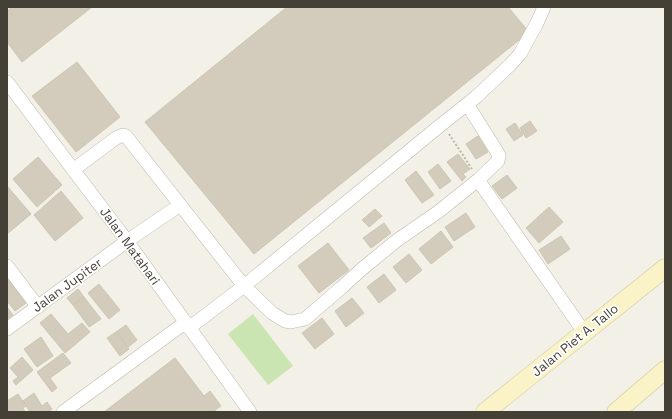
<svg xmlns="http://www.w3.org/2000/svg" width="672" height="419" viewBox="0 0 672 419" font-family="'Space Grotesk',sans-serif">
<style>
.pitch{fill:#cae5b2}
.building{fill:#d3ccbd;stroke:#cec5b1}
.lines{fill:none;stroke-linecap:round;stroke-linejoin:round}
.minor-casing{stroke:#bdb8aa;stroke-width:14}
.secondary-casing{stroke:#d0c598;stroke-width:19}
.path{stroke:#beb59c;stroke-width:2;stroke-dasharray:2 2;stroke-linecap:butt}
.minor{stroke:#fff;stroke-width:13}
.secondary{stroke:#fbf3c8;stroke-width:18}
.labels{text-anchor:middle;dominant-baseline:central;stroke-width:3.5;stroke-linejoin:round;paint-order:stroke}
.street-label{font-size:13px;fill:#454036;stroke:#fff}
</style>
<rect width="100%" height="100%" fill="#f2f0e7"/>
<path class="pitch" d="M253 314 293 366 268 385 228 334Z"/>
<path class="building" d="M12 7H92L22 62 7 42V11Z
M287 7H508L529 32 254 254 145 122Z
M77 62 120 117 76 152 32 96Z
M530 121 537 131 526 138 520 128Z
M515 123 523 135 514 141 506 129Z
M478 136 488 152 476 159 466 144Z
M458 154 470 169 463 174 466 177 462 181 447 162Z
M38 157 62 185 37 207 13 179Z
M438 164 451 181 440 189 428 172Z
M416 171 434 195 422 203 405 180Z
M507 175 517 188 502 199 492 186Z
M7 186 31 214 7 234Z
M61 191 83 218 55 241 34 215Z
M549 207 563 222 539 243 526 228Z
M375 209 382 216 369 227 362 220Z
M466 213 475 227 454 241 445 227Z
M384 223 391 233 371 248 363 238Z
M441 231 453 247 431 264 419 249Z
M561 236 570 249 548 264 539 250Z
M328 243 349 270 319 293 298 266Z
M409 254 422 270 406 283 393 267Z
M384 274 396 290 379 303 367 287Z
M7 277 26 303 15 311 7 301Z
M99 284 120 310 109 319 88 293Z
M78 289 84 297 73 305 67 298Z
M84 297 101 319 89 327 73 305Z
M352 298 364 313 346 327 335 311Z
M7 307 13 315 7 319Z
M51 314 68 334 82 323 90 332 65 353 40 323Z
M322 318 334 334 315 349 302 333Z
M126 325 137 340 128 347 116 332Z
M116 332 129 349 120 356 107 338Z
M41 337 53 356 37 367 24 349Z
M63 353 71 363 50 378 57 388 52 392 37 372Z
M22 357 33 370 16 385 13 381 18 377 10 368Z
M175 358 204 396 210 391 221 406 215 410 217 412H104Z
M34 393 42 406 47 402 52 409 48 412H30L23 401Z
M18 394 26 406 23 408 25 412H7V401Z"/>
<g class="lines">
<g class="minor-casing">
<path id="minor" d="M7 82 127 241 250 412
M73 170 116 138 123 135 126 136 244 286 272 313 285 321 291 322 305 319 341 288 362 269 396 241 438 212 478 180 498 161 499 155 467 104
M478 180 584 332
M7 266 38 307
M189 328 244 286 442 124 476 97 510 65 520 54 537 23 544 7
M7 329 127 241 180 205
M63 412 186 322"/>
</g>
<g class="secondary-casing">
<path id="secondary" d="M485 412 665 268
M616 412 665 370"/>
</g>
<path class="path" d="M449 134 472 169"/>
<use href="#minor" class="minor"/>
<use href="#secondary" class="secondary"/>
</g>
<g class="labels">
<g class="street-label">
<text transform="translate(130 246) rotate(54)">Jalan Matahari</text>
<text transform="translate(67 285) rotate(-36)">Jalan Jupiter</text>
<text transform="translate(575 340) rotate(-39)">Jalan Piet A. Tallo</text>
</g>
</g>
<rect width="672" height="419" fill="none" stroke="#454036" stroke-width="16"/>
</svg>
